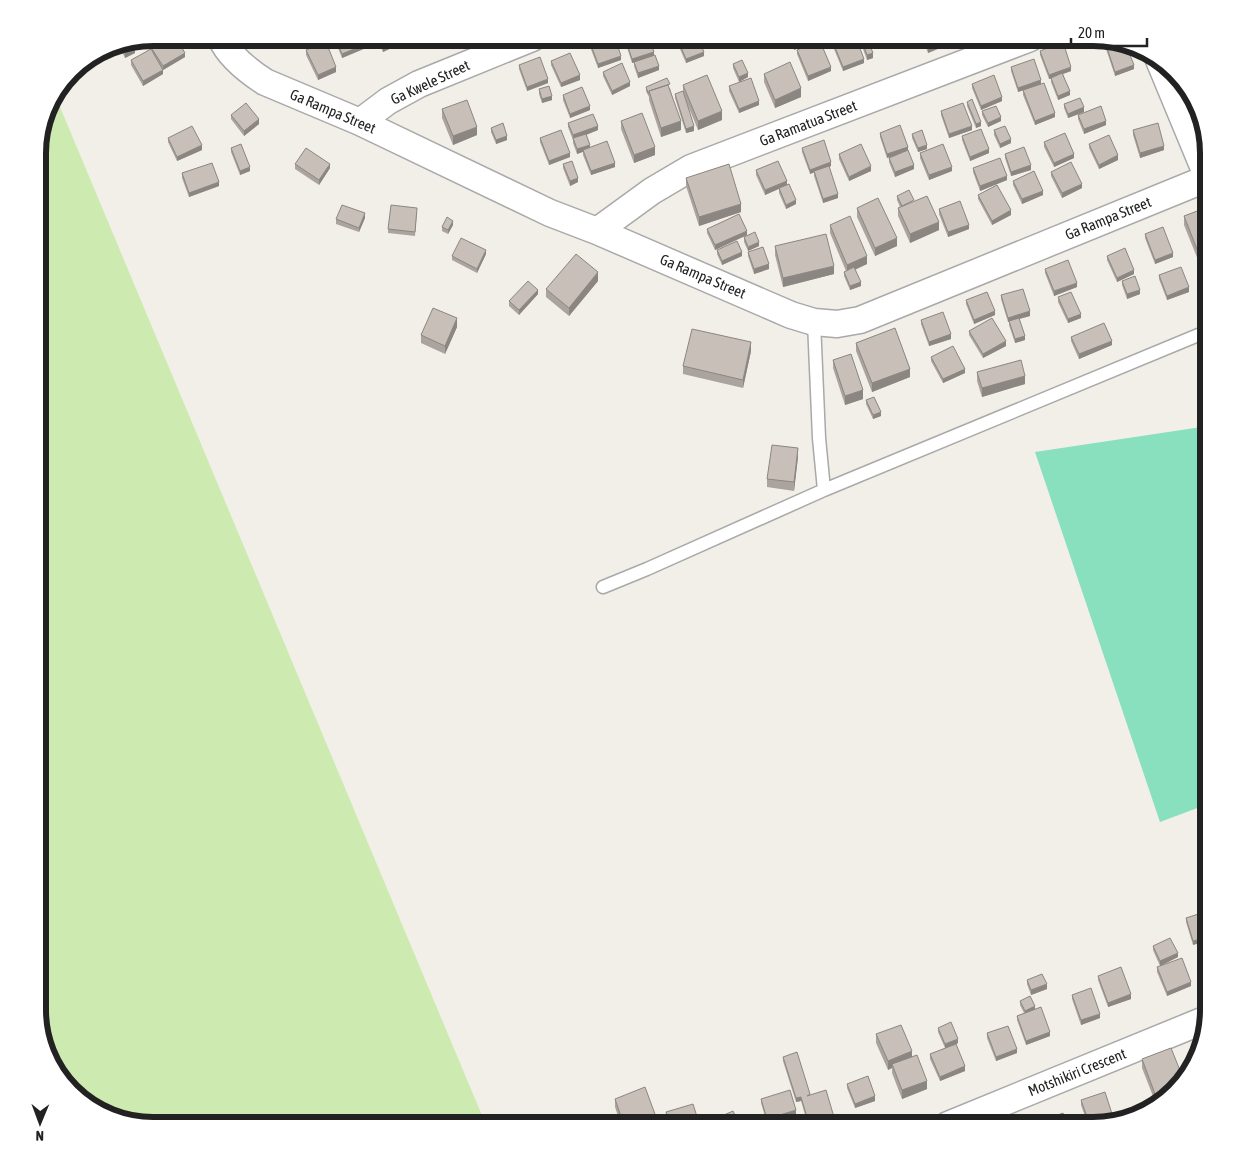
<svg xmlns="http://www.w3.org/2000/svg" width="1246" height="1163" viewBox="0 0 1246 1163" font-family="'Asap Condensed',sans-serif">
<style>
.grass{fill:#cdebb0}
.pitch{fill:#88e0be}
.lines{fill:none;stroke-linecap:round;stroke-linejoin:round}
.lane-casing{stroke:#a9a9a9;stroke-width:15}
.street-casing{stroke:#a9a9a9;stroke-width:29}
.lane{stroke:#fff;stroke-width:12}
.street{stroke:#fff;stroke-width:26}
.wall{fill:#aba49e}
.shaded-wall{fill:#8b8681}
.building{fill:#c7bfb8;stroke:#8b8681}
.labels{text-anchor:middle;dominant-baseline:central;stroke-width:5;stroke-linejoin:round;paint-order:stroke}
.street-label{font-size:15px;fill:#222;stroke:#fff}
.rim{fill:none;stroke:#222;stroke-width:6}
</style>
<rect width="100%" height="100%" fill="#f2efe9"/>
<path class="grass" d="M55 95 486 1125H153L109 1117 71 1091 46 1054 38 1017V145L49 102Z"/>
<path class="pitch" d="M1208 426V804L1160 822 1035 452Z"/>
<g class="lines">
<g class="lane-casing">
<path id="lane" d="M824 490 1208 331
M603 587 647 569 824 490 819 438 814 322"/>
</g>
<g class="street-casing">
<path id="street" d="M221 38C229 56 248 71 265 82L360 122 550 213 597 231 791 315 814 322 837 324 860 320 1208 178
M1159 60 1208 178
M360 122 388 101 419 84 532 38
M597 231 652 191 691 168 1030 38
M948 1125 1207 1019"/>
</g>
<use href="#lane" class="lane"/>
<use href="#street" class="street"/>
</g>
<path class="wall" d="M301 38H319V42L309 48Z
M334 38H363L366 48 342 58Z
M376 38H401L402 43 383 52Z
M417 38H439L420 45Z
M624 38H649L659 70 638 78 634 66V63H632Z
M677 38 704 56 686 63 677 42Z
M705 38H731V41L709 49Z
M790 38H813V42L794 50Z
M834 38H851L840 43 864 63 843 71 834 49V45L836 44Z
M860 38 873 58 867 60 860 41Z
M922 38H945L947 45 928 53Z
M589 40 621 60 598 68 589 44Z
M131 42 135 53 125 58 118 44Z
M1106 45 1134 69 1115 76 1106 49Z
M152 49 185 57 163 70V74L143 86 131 65V60L152 51Z
M306 50 336 72 318 80 306 55Z
M797 50 831 71 808 81 797 54Z
M1040 51 1071 71 1063 74 1070 95 1058 100 1051 82V79H1049L1040 55Z
M551 61 580 80 561 87 551 65Z
M733 64 748 77 739 82 733 68Z
M519 65 548 83 527 91 519 69Z
M1011 67 1041 84 1055 117 1035 125 1023 95V90L1033 87 1018 92 1011 71Z
M603 72 630 86 612 95 603 76Z
M764 74 801 97 775 108 764 82Z
M972 84 1002 101 981 110 972 88Z
M683 85 722 120 698 130 684 96 694 131 686 133 675 98V94L683 93Z
M729 86 759 105 739 113 729 91Z
M646 87 670 88 681 130 661 137 649 100V97L646 91Z
M539 89 552 100 542 103 539 94Z
M563 95 590 110 570 118 563 100Z
M967 102 981 126 976 128 967 106Z
M1064 104 1084 112 1068 118 1064 108Z
M442 109 477 135 453 145 442 118Z
M941 111 972 130 949 138 941 115Z
M982 111 1001 121 988 127 982 115Z
M231 115 259 124 244 136 231 119Z
M1078 115 1106 125 1084 134 1078 119Z
M621 121 655 155 634 163 621 129Z
M568 123 598 130 586 135 590 148 615 167 591 175 583 155V152L577 154 573 143V139V140L568 127Z
M491 128 507 140 496 144 491 132Z
M994 130 1011 143 1000 148 994 135Z
M1133 130 1164 150 1140 158 1133 135Z
M880 133 908 151 914 169 895 177 889 162V158L892 156 887 158 880 137Z
M912 134 927 149 918 152 912 138Z
M962 136 989 153 970 161 962 140Z
M168 138 202 150 177 161 168 142Z
M540 138 570 157 549 165 540 142Z
M1044 142 1074 158 1054 167 1044 147Z
M1089 144 1118 160 1099 169 1089 148Z
M231 148 250 171 240 175 231 152Z
M802 148 831 166 829 167 838 198 823 203 814 176V172L810 174 802 152Z
M920 153 952 171 929 180 920 158Z
M839 154 871 171 849 181 839 159Z
M1005 154 1031 170 1011 176 1005 158Z
M295 164 330 168 319 185 295 169Z
M563 164 578 182 570 186 563 168Z
M973 168 1007 180 980 191 973 172Z
M756 170 787 185 796 204 786 209 779 193V189L765 195 756 175Z
M1051 172 1082 188 1062 198 1051 176Z
M182 173 219 186 189 197 182 178Z
M686 178 741 212 699 226 686 186Z
M1013 181 1043 195 1022 204 1013 185Z
M978 195 1011 215 992 225 978 199Z
M897 196 939 230 910 243 898 216V208L900 207 897 200Z
M1208 207V274L1204 275 1184 225V216Z
M857 208 897 246 875 256 857 217Z
M939 209 969 229 948 237 939 214Z
M417 212 415 236 388 233V229Z
M365 218 359 232 336 224V219Z
M453 225 448 234 442 231V227Z
M830 225 867 264 855 270 861 286 850 290 844 276V272L846 271 830 233Z
M707 229 747 235 715 250 707 233Z
M1145 234 1173 257 1155 264 1145 238Z
M744 237 759 246 748 251 744 242Z
M775 246 834 274 783 287 775 255Z
M717 250 742 256 722 265 717 254Z
M748 252 769 269 754 274 748 256Z
M486 254 477 273 452 260V256Z
M1107 256 1134 274 1117 282 1107 260Z
M1045 269 1077 287 1054 296 1045 273Z
M1159 275 1189 292 1167 300 1159 279Z
M598 281 569 316 546 297V289Z
M1122 281 1140 294 1127 299 1122 285Z
M538 294 519 315 509 306V301Z
M1001 295 1030 316 1019 319 1025 340 1015 343 1009 325V322H1008L1001 299Z
M1058 297 1081 318 1068 323 1058 302Z
M966 300 995 315 974 324 966 304Z
M921 320 951 339 929 346 921 324Z
M457 327 445 354 421 343V335Z
M969 331 1006 346 983 358 969 335Z
M1071 337 1112 345 1079 359 1071 341Z
M856 343 910 377 872 392 856 351Z
M751 351 743 388 683 374V366Z
M931 357 965 373 943 383 931 361Z
M833 360 863 399 845 405 833 368Z
M977 372 1025 384 982 397 977 381Z
M866 400 881 416 873 419 866 404Z
M798 457 794 491 767 487V479Z
M1208 911 1193 945 1186 922V918Z
M1153 946 1178 957 1160 966 1153 950Z
M1157 967 1191 986 1167 996 1157 972Z
M1098 976 1131 999 1108 1007 1098 980Z
M1027 980 1047 989 1031 995 1027 984Z
M1072 995 1100 1018 1081 1025 1072 999Z
M1020 1001 1035 1009 1050 1036 1026 1045 1017 1020V1016L1024 1013 1020 1005Z
M938 1028 958 1043 956 1044 965 1071 940 1081 930 1059V1054L945 1048 938 1032Z
M987 1033 1017 1053 996 1061 987 1038Z
M876 1034 912 1057 927 1089 902 1099 892 1073V1068L888 1070 876 1043Z
M783 1057 810 1095 834 1122 820 1125H808L801 1101 796 1102 783 1061Z
M1142 1059 1174 1092 1156 1104 1142 1068Z
M847 1084 875 1101 855 1108 847 1088Z
M615 1099 659 1125H621L615 1107Z
M761 1099 796 1114 767 1123 761 1103Z
M1081 1100 1113 1121 1100 1125H1088L1081 1105Z
M666 1112 699 1125H702H669L666 1117Z"/>
<path class="shaded-wall" d="M319 38V42L309 48V44Z
M428 38H439L420 45V41Z
M663 38H670L663 40Z
M729 38H731V41L709 49V45Z
M813 38V42L794 50V46Z
M841 38H851L836 44V40Z
M402 39V43L383 52V48Z
M947 41V45L928 53V48Z
M366 44V48L342 58V54Z
M135 49V53L125 58V53Z
M654 52V56L632 63V59Z
M704 52V56L686 63V59Z
M185 53V57L163 70V74L143 86V81L163 70V66Z
M873 53V58L867 60V55Z
M621 56V60L598 68V64Z
M864 59V63L843 71V67Z
M1134 65V69L1115 76V72Z
M659 66V70L638 78V73Z
M336 67V72L318 80V75Z
M831 67V71L808 81V76Z
M1071 67V71L1049 79V75Z
M748 73V77L739 82V77Z
M580 75V80L561 87V83Z
M548 79V83L527 91V87Z
M1041 80V84L1018 92V88Z
M630 82V86L612 95V91Z
M801 88V97L775 108V100Z
M1070 91V95L1058 100V96Z
M552 96V100L542 103V99Z
M1002 97V101L981 110V106Z
M759 101V105L739 113V109Z
M590 106V110L570 118V114Z
M1084 107V112L1068 118V114Z
M722 111V120L698 130V121Z
M1055 113V117L1035 125V121Z
M1001 117V121L988 127V123Z
M259 119V124L244 136V131Z
M681 121V130L661 137V128Z
M1106 121V125L1084 134V129Z
M981 122V126L976 128V124Z
M598 126V130L573 140V135Z
M694 126V131L686 133V129Z
M972 126V130L949 138V134Z
M477 127V135L453 145V136Z
M507 136V140L496 144V140Z
M1011 139V143L1000 148V144Z
M202 145V150L177 161V157Z
M590 145V149L577 154V149Z
M927 145V149L918 152V148Z
M1164 146V150L1140 158V153Z
M655 147V155L634 163V155Z
M908 147V151L887 158V154Z
M989 149V153L970 161V157Z
M570 153V157L549 165V161Z
M1074 154V158L1054 167V163Z
M1118 155V160L1099 169V165Z
M831 162V166L810 174V170Z
M615 163V167L591 175V171Z
M330 164V168L319 185V180Z
M914 165V169L895 177V172Z
M1031 165V170L1011 176V172Z
M871 166V171L849 181V177Z
M250 167V171L240 175V171Z
M952 167V171L929 180V175Z
M1007 176V180L980 191V186Z
M578 178V182L570 186V181Z
M787 181V185L765 195V190Z
M219 182V186L189 197V193Z
M1082 184V188L1062 198V193Z
M1043 191V195L1022 204V199Z
M838 194V198L823 203V199Z
M796 200V204L786 209V205Z
M741 204V212L699 226V217Z
M1011 210V215L992 225V221Z
M365 213V218L359 232V228Z
M453 221V225L448 234V230Z
M939 222V230L910 243V234Z
M969 225V229L948 237V232Z
M747 231V235L715 250V245Z
M897 238V246L875 256V248Z
M759 242V246L748 251V247Z
M486 250V254L477 273V269Z
M742 252V256L722 265V261Z
M1173 253V257L1155 264V260Z
M867 256V264L847 273V265Z
M769 264V269L754 274V269Z
M1208 265V274L1204 275V267Z
M834 266V274L783 287V278Z
M1134 270V274L1117 282V278Z
M598 272V281L569 316V308Z
M861 282V286L850 290V286Z
M1077 283V287L1054 296V291Z
M1189 287V292L1167 300V296Z
M538 290V294L519 315V310Z
M1140 290V294L1127 299V294Z
M995 311V315L974 324V320Z
M1030 311V316L1008 322V318Z
M1081 314V318L1068 323V319Z
M457 318V327L445 354V346Z
M951 334V339L929 346V342Z
M1025 336V340L1015 343V339Z
M1006 341V346L983 358V354Z
M1112 341V345L1079 359V354Z
M751 342V351L743 388V380Z
M910 369V377L872 392V383Z
M965 369V373L943 383V379Z
M1025 376V384L982 397V388Z
M863 390V399L845 405V396Z
M881 412V416L873 419V415Z
M798 448V457L794 491V482Z
M1208 937V941L1193 945V941Z
M1178 953V957L1160 966V961Z
M1191 982V986L1167 996V992Z
M1047 984V989L1031 995V990Z
M1131 994V999L1108 1007V1003Z
M1035 1006V1010L1025 1015V1011Z
M1100 1014V1018L1081 1025V1020Z
M1050 1032V1036L1026 1045V1041Z
M958 1039V1043L945 1049V1044Z
M1017 1049V1053L996 1061V1057Z
M912 1051V1060L892 1064V1068L888 1070V1061Z
M965 1066V1071L940 1081V1077Z
M927 1081V1089L902 1099V1090Z
M875 1096V1101L855 1108V1104Z
M801 1097V1101L796 1102V1098Z
M796 1110V1114L767 1123V1119Z
M834 1117V1122L820 1125H809V1124Z
M1113 1117V1121L1104 1124 1100 1125H1090Z"/>
<path class="building" d="M170 38H176L185 53 163 66 152 49Z
M304 38H318L309 44Z
M335 38H363L366 44 342 54Z
M378 38H401L402 39 383 48Z
M419 38H428L420 41Z
M595 38H615L621 56 598 64 589 40Z
M625 38H649L654 52 632 59Z
M677 38H698L704 52 686 59Z
M707 38H729L709 45Z
M791 38H813L794 46Z
M853 38H856L864 59 843 67 834 45Z
M861 38H867L873 53 867 55Z
M924 38H945L947 41 928 48Z
M820 41 831 67 808 76 797 50Z
M131 42 135 49 125 53 120 44Z
M326 42 336 67 318 75 306 50Z
M1063 42 1071 67 1049 75 1040 51Z
M1115 42 1126 45 1134 65 1115 72 1106 45Z
M151 49 163 70 143 81 131 60Z
M570 53 580 75 561 83 551 61Z
M655 55 659 66 638 73 634 62Z
M540 57 548 79 527 87 519 65Z
M1034 59 1041 80 1018 88 1011 67Z
M742 60 748 73 739 77 733 64Z
M790 62 801 88 775 100 764 74Z
M622 63 630 82 612 91 603 72Z
M1062 73 1070 91 1058 96 1051 78Z
M707 75 722 111 698 121 683 85Z
M994 75 1002 97 981 106 972 84Z
M667 78 670 84 649 91V93H648L646 87Z
M751 78 759 101 739 109 729 86Z
M1044 83 1055 113 1035 121 1023 90Z
M668 85 681 121 661 128 649 91Z
M549 86 552 96 542 99 539 89Z
M582 87 590 106 570 114 563 95Z
M683 91 694 126 686 129 675 94Z
M1080 98 1084 107 1068 114 1064 104Z
M972 99 981 122 976 124 967 102Z
M467 100 477 127 453 136 442 109Z
M246 103 259 119 244 131 231 115Z
M963 103 972 126 949 134 941 111Z
M996 106 1001 117 988 123 982 111Z
M1101 106 1106 121 1084 129 1078 115Z
M642 113 655 147 634 155 621 121Z
M593 114 598 126 573 135 568 123Z
M503 123 507 136 496 140 491 128Z
M1158 123 1164 146 1140 153 1133 130Z
M900 125 908 147 887 154 880 133Z
M192 126 202 145 177 157 168 138Z
M1005 126 1011 139 1000 144 994 130Z
M981 129 989 149 970 157 962 136Z
M561 130 570 153 549 161 540 138Z
M922 130 927 145 918 148 912 134Z
M1065 133 1074 154 1054 163 1044 142Z
M586 134 590 145 577 149 573 138Z
M1109 135 1118 155 1099 165 1089 144Z
M824 140 831 162 810 170 802 148Z
M607 141 615 163 591 171 583 150Z
M241 144 250 167 240 171 231 148Z
M861 144 871 166 849 177 839 154Z
M943 144 952 167 929 175 920 153Z
M1024 147 1031 165 1011 172 1005 154Z
M306 148 330 164 319 180 295 164Z
M908 150 914 165 895 172 889 158Z
M1000 158 1007 176 980 186 973 168Z
M572 161 578 178 570 181 563 164Z
M778 161 787 181 765 190 756 170Z
M1071 162 1082 184 1062 193 1051 172Z
M212 163 219 182 189 193 182 173Z
M729 164 741 204 699 217 686 178Z
M829 166 838 194 823 199 814 171Z
M1034 171 1043 191 1022 199 1013 181Z
M789 184 796 200 786 205 779 188Z
M997 185 1011 210 992 221 978 195Z
M909 190 914 200 902 206 897 196Z
M927 196 939 222 910 234 898 208Z
M878 198 897 238 875 248 857 208Z
M960 201 969 225 948 232 939 209Z
M342 205 365 213 359 228 336 219Z
M391 205 417 208 415 232 388 229Z
M1208 207V265L1204 267 1184 216Z
M739 214 747 231 715 245 707 229Z
M850 216 867 256 847 265 830 225Z
M447 217 453 221 448 230 442 227Z
M1163 227 1173 253 1155 260 1145 234Z
M755 232 759 242 748 247 744 237Z
M826 234 834 266 783 278 775 246Z
M461 238 486 250 477 269 452 256Z
M737 241 742 252 722 261 717 250Z
M763 247 769 264 754 269 748 252Z
M1125 248 1134 270 1117 278 1107 256Z
M576 254 598 272 569 308 546 289Z
M1068 260 1077 283 1054 291 1045 269Z
M854 267 861 282 850 286 844 272Z
M1181 267 1189 287 1167 296 1159 275Z
M1135 276 1140 290 1127 294 1122 281Z
M528 281 538 290 519 310 509 301Z
M1023 289 1030 311 1008 318 1001 295Z
M987 292 995 311 974 320 966 300Z
M1071 292 1081 314 1068 319 1058 297Z
M433 308 457 318 445 346 421 335Z
M943 312 951 334 929 342 921 320Z
M992 318 1006 341 983 354 969 331Z
M1019 318 1025 336 1015 339 1009 321Z
M1104 323 1112 341 1079 354 1071 337Z
M895 328 910 369 872 383 856 343Z
M692 329 751 342 743 380 683 366Z
M953 346 965 369 943 379 931 357Z
M851 354 863 390 845 396 833 360Z
M1021 360 1025 376 982 388 977 372Z
M874 397 881 412 873 415 866 400Z
M772 445 798 448 794 482 767 479Z
M1208 911V937L1193 941 1186 918Z
M1170 938 1178 953 1160 961 1153 946Z
M1182 958 1191 982 1167 992 1157 967Z
M1121 967 1131 994 1108 1003 1098 976Z
M1042 974 1047 984 1031 990 1027 980Z
M1091 988 1100 1014 1081 1020 1072 995Z
M1030 996 1035 1006 1025 1011 1020 1001Z
M1041 1007 1050 1032 1026 1041 1017 1016Z
M951 1022 958 1039 945 1044 938 1028Z
M901 1025 912 1051 888 1061 876 1034Z
M1008 1026 1017 1049 996 1057 987 1033Z
M956 1044 965 1066 940 1077 930 1054Z
M1171 1048 1183 1078 1174 1092 1158 1102 1142 1059Z
M797 1052 810 1094 807 1096 826 1090 834 1117 809 1124 801 1097 796 1098 783 1057Z
M917 1055 927 1081 902 1090 892 1064Z
M1191 1067 1188 1072 1186 1069Z
M868 1076 875 1096 855 1104 847 1084Z
M645 1087 659 1125H624L615 1099Z
M790 1090 796 1110 767 1119 761 1099Z
M1105 1092 1113 1117 1090 1125 1081 1100Z
M693 1104 699 1123 690 1125H670L666 1112Z
M733 1111 740 1125H707L706 1123Z
M1063 1113 1068 1125H1044L1042 1121Z
M1143 1113 1137 1117H1134L1133 1116Z"/>
<g class="labels">
<g class="street-label">
<text transform="translate(430 82) rotate(-25)">Ga Kwele Street</text>
<text transform="translate(333 111) rotate(23)">Ga Rampa Street</text>
<text transform="translate(808 123) rotate(-21)">Ga Ramatua Street</text>
<text transform="translate(1108 218) rotate(-22)">Ga Rampa Street</text>
<text transform="translate(703 276) rotate(23)">Ga Rampa Street</text>
<text transform="translate(1077 1072) rotate(-22)">Motshikiri Crescent</text>
</g>
</g>
<path d="M0 0H1246V1163H0ZM153 46H1093A107 107 0 0 1 1200 153V1010A107 107 0 0 1 1093 1117H153A107 107 0 0 1 46 1010V153A107 107 0 0 1 153 46Z" fill="#fff" fill-rule="evenodd"/>
<path class="rim" d="M153 46H1093A107 107 0 0 1 1200 153V1010A107 107 0 0 1 1093 1117H153A107 107 0 0 1 46 1010V153A107 107 0 0 1 153 46Z"/>
<g transform="translate(40 1123) rotate(181)" stroke="#ffffff" stroke-width="4" paint-order="stroke">
<path d="M0-4L9 19L0 12L-9 19Z" fill="#222222"/>
<text y="-8" font-size="14" font-weight="bold" text-anchor="middle" fill="#222222">N</text>
</g>
<path d="M1071 38v8h76v-8" fill="none" stroke="#222222" stroke-width="2.5"/>
<text x="1078" y="38" font-size="15" fill="#222222" stroke="#ffffff" stroke-width="4" paint-order="stroke">20 m</text>
</svg>
